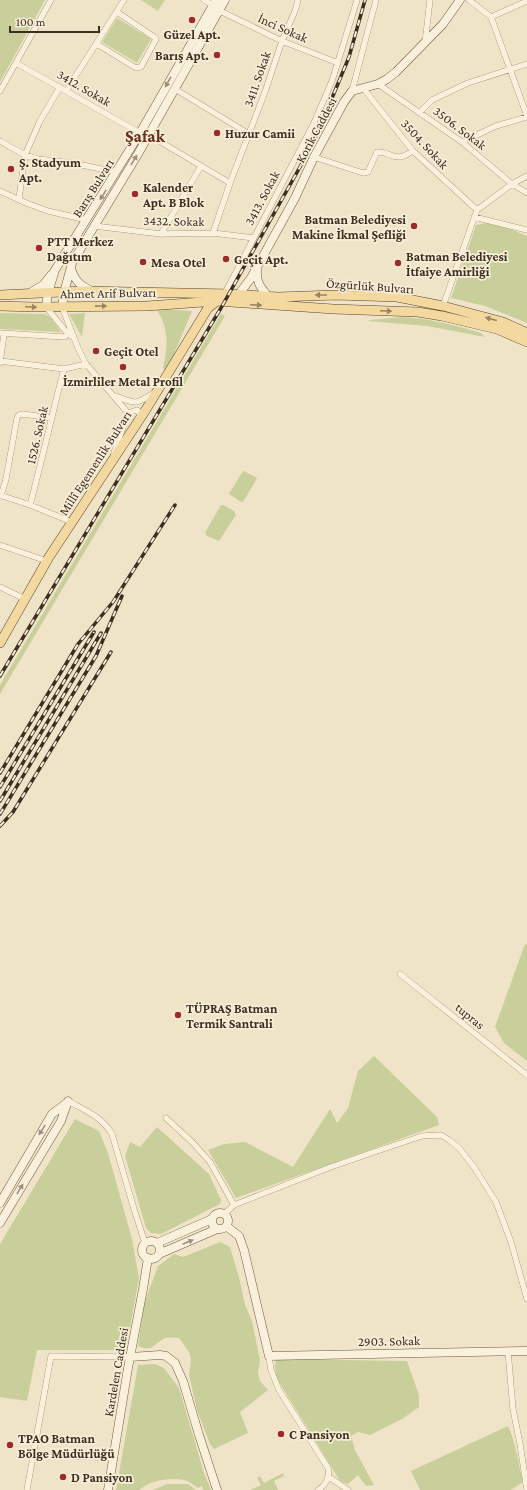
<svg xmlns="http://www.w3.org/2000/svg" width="527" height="1490" viewBox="0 0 527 1490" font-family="'Crimson Pro',serif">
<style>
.green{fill:#c9cf9b}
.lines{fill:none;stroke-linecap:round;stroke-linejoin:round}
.street-casing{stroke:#8d765c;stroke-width:6}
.secondary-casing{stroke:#6f573f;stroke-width:9}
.primary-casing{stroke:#5b4430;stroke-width:10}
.street{stroke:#faf1dc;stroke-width:5.5}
.secondary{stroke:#faf1dc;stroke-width:8}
.primary{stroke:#f3d9a0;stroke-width:9}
.rail-casing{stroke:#3d2e20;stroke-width:3.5}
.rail{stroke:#f7eed8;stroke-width:2;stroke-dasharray:6;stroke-linecap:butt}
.oneway{fill:#9c907e}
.oneway2{fill:#988460}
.poi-dot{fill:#9e2a2b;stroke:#f7eed8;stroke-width:1.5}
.labels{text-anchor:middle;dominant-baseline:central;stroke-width:3.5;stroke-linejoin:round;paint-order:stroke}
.street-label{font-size:13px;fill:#3d2e20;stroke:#f7eed8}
.poi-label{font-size:13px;font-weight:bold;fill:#3d2e20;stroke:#f7eed8;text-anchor:start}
.district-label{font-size:17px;font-weight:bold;fill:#6b2e1e;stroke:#f7eed8}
</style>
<rect width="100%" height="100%" fill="#f0e4c8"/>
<path class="green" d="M0 0H45L0 82Z
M141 0H165L158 11Z
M117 18 151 39 137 63 102 42Z
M487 223 508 228 527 236V323L485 306 451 298 476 225Z
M165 309 192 311 166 373 163 367C168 346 169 330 157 310Z
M0 313 45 314 51 318 61 332 0 329Z
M85 313 82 337 69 314Z
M221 314 225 316 0 694V685Z
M401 317C429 318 454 325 481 333L485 337 427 326 368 321 370 320Z
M243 471 246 472 257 478 243 502H241L229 494Z
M221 505H223L234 511 236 515 219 541 207 536 205 533Z
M525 944 527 945V1061L504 1043 495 1027Z
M374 1056 437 1117 439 1125 236 1198 208 1150 224 1144 245 1142 293 1167 330 1109 337 1123 348 1108 358 1071Z
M75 1119 99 1131 108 1153 132 1239 139 1278 126 1350H37L27 1401 0 1397V1244Z
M157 1127 209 1174 221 1200 220 1204 161 1234 151 1233 146 1228 125 1156 130 1142 140 1147Z
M220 1242 230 1247 239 1277 245 1305 252 1321 260 1360 258 1373 260 1381 268 1390 240 1412 248 1433 214 1449 210 1444 197 1410 189 1375 191 1360 189 1352 179 1338C175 1338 170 1337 166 1338 153 1342 156 1353 138 1346L144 1304 158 1266 174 1254 183 1257Z
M276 1359 407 1361 419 1395V1407L402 1419 370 1435 358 1432 351 1436 355 1450 374 1485 366 1486 358 1475 348 1484 340 1481 276 1377 275 1366Z
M155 1364 164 1368 179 1388 204 1473 211 1490H203L202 1486 198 1488C194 1485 189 1481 184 1480 170 1477 150 1480 139 1490H116L138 1365Z
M508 1426C515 1440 519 1466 523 1482L511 1490H420L411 1471Z
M283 1473 284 1476 274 1481 278 1490H250L261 1485 257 1478 260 1476 264 1483Z
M167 1484H188L196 1490H153Z"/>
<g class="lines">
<g class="street-casing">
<path id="street" d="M204 0 213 5
M469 0 491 17 527 116
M220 11 282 41 338 63
M491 17 527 1
M425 43 430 0
M97 44 136 68 141 67 156 39 154 37 117 12
M16 63 140 133
M378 84 462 142 512 184 527 193
M363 88 413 151 477 210
M175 89 249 134
M0 91 51 0
M66 91 124 0
M352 91 376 0
M420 112 432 100 451 91 468 83 527 64
M149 135 230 183
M0 141 25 155 38 159 72 163 116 172
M462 142 496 126 527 117
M314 157 363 173 368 172 377 152C386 151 392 158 400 157 405 156 409 153 413 151
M0 191 26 203 48 211 87 220
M19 199 25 155 40 121 60 87
M474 217 527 230
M94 226 161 234 213 233 254 238
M213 233 230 183 265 92 282 41 295 11 298 0
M161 234 201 166
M225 293 313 125 332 81 357 0
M443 306 477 210 512 184 527 176
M46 307 68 334 74 338
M62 307 78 348 86 364 128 413 114 453
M0 333 65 337
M0 361 64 369 86 364
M0 363 4 334
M116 396C136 405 137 404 155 392
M128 413 137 410 139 412 140 418
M0 495 30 505 72 522
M1 496 6 479 17 418 19 415 23 414 51 418
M30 505C42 460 52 415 64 369
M0 545 47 561
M0 587 25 599
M400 974 527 1075
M68 1101C86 1111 101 1116 112 1134L134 1209 145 1243
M166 1118 193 1143 210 1162 234 1205
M224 1214 234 1205 328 1168 377 1151 422 1136 441 1135 449 1140 459 1148 474 1167 496 1202 511 1242 527 1299
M508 1351 513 1409 520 1444 527 1490
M269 1356 271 1370 279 1390 328 1468C330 1477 326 1485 318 1490
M33 1454 113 1458
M329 1477 348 1490
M27 1490 51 1356 130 1357"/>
</g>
<g class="secondary-casing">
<path id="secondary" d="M71 269C75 280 79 285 90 290
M257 270C256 281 260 287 267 295
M30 293 43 285 52 274
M239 294 251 278 295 198 314 157 344 102 352 91 378 84 387 79 396 72 443 24 460 0
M46 307 48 293 55 270 140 133 216 0
M62 307 64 293 72 263 138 154 225 0
M0 1203 52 1114 68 1102
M212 1221a8 8 0 1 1 16 0a8 8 0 1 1-16 0Z
M0 1223 61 1121 68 1101
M226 1226 239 1236 244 1250 269 1356 527 1351
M142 1250a9 9 0 1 1 18 0a9 9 0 1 1-18 0Z
M157 1243 212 1219
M159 1254 217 1229
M130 1357 160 1355 166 1356 175 1363 183 1381 199 1435 217 1490
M108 1490 128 1368 143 1289 148 1258"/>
</g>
<g class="primary-casing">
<path id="primary" d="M0 295 82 291 230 294 278 297 335 295 397 297 443 306 503 322 527 333
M0 306 35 307 147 306 217 301 333 309 418 312 442 316 497 329 527 342
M0 643 49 557 145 411 208 308 217 301"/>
</g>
<use href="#street" class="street"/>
<use href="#secondary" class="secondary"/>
<use href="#primary" class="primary"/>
<g class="rail-casing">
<path id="rail" d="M0 676 221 308 300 167 318 132 349 57 365 0
M0 773 78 644 113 602 175 505
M0 787 94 632
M0 801 101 633
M0 814 96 656 122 596
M0 826 13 812 111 652"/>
</g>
<use href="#rail" class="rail"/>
</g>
<defs><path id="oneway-solid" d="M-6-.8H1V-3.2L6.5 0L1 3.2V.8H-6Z"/></defs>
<g class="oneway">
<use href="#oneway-solid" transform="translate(168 82) rotate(119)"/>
<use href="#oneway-solid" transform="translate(134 160) rotate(-59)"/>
<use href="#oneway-solid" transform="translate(103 195) rotate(122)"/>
<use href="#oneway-solid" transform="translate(42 1130) rotate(122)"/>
<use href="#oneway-solid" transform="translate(20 1189) rotate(-59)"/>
<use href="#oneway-solid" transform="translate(188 1242) rotate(-23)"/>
</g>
<g class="oneway2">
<use href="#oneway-solid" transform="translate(321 295) rotate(-180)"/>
<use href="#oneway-solid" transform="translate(256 305) rotate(3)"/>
<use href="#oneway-solid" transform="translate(101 306) rotate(-1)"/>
<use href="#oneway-solid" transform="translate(31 307) rotate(2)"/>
<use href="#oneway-solid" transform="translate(386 311) rotate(2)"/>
<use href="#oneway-solid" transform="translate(491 319) rotate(-165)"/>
</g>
<g class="poi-dot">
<circle cx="192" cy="20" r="4"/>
<circle cx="217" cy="55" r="4"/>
<circle cx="217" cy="133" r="4"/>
<circle cx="11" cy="169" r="4"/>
<circle cx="135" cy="194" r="4"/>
<circle cx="414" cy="226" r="4"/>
<circle cx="39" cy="248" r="4"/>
<circle cx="226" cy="259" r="4"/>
<circle cx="143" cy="262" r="4"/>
<circle cx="398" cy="263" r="4"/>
<circle cx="96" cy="351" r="4"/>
<circle cx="123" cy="367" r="4"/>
<circle cx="178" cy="1015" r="4"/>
<circle cx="281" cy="1434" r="4"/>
<circle cx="10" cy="1445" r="4"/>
<circle cx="63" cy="1477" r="4"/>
</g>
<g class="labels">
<g class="street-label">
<text transform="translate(283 28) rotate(24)">İnci Sokak</text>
<text transform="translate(257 79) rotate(-71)">3411. Sokak</text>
<text transform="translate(84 88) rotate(30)">3412. Sokak</text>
<text transform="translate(460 128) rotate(37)">3506. Sokak</text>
<text transform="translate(316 130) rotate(-62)">Korik Caddesi</text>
<text transform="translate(425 144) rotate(47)">3504. Sokak</text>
<text transform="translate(93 188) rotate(-58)">Barış Bulvarı</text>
<text transform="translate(262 198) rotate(-62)">3413. Sokak</text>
<text transform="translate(174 221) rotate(1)">3432. Sokak</text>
<text transform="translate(370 286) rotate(4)">Özgürlük Bulvarı</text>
<text transform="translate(108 293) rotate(-1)">Ahmet Arif Bulvarı</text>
<text transform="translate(37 435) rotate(-77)">1526. Sokak</text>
<text transform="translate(95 463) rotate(-57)">Millî Egemenlik Bulvarı</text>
<text transform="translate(470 1016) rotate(39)">tupras</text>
<text transform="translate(389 1341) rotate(-1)">2903. Sokak</text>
<text transform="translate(116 1372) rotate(-80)">Kardelen Caddesi</text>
</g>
<g class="poi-label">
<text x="192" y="34" text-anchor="middle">Güzel Apt.</text>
<text x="209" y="55" text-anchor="end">Barış Apt.</text>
<text x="225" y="133">Huzur Camii</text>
<text x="19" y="162">Ş. Stadyum<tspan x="19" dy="15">Apt.</tspan></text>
<text x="143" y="187">Kalender<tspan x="143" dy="15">Apt. B Blok</tspan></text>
<text x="406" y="219" text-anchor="end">Batman Belediyesi<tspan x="406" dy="15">Makine İkmal Şefliği</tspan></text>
<text x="47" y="241">PTT Merkez<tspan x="47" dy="15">Dağıtım</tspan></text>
<text x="406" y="256">Batman Belediyesi<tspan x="406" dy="15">İtfaiye Amirliği</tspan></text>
<text x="234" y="259">Geçit Apt.</text>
<text x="151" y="262">Mesa Otel</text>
<text x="104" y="351">Geçit Otel</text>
<text x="123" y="381" text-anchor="middle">İzmirliler Metal Profil</text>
<text x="186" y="1008">TÜPRAŞ Batman<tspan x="186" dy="15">Termik Santrali</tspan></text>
<text x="289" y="1434">C Pansiyon</text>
<text x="18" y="1438">TPAO Batman<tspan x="18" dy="15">Bölge Müdürlüğü</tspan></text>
<text x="71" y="1477">D Pansiyon</text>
</g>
<g class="district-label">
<text x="145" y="136">Şafak</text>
</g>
</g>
<path d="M10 26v6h89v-6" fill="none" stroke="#3d2e20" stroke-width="2"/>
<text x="16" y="26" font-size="12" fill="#3d2e20" stroke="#f7eed8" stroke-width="3" paint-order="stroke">100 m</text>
</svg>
